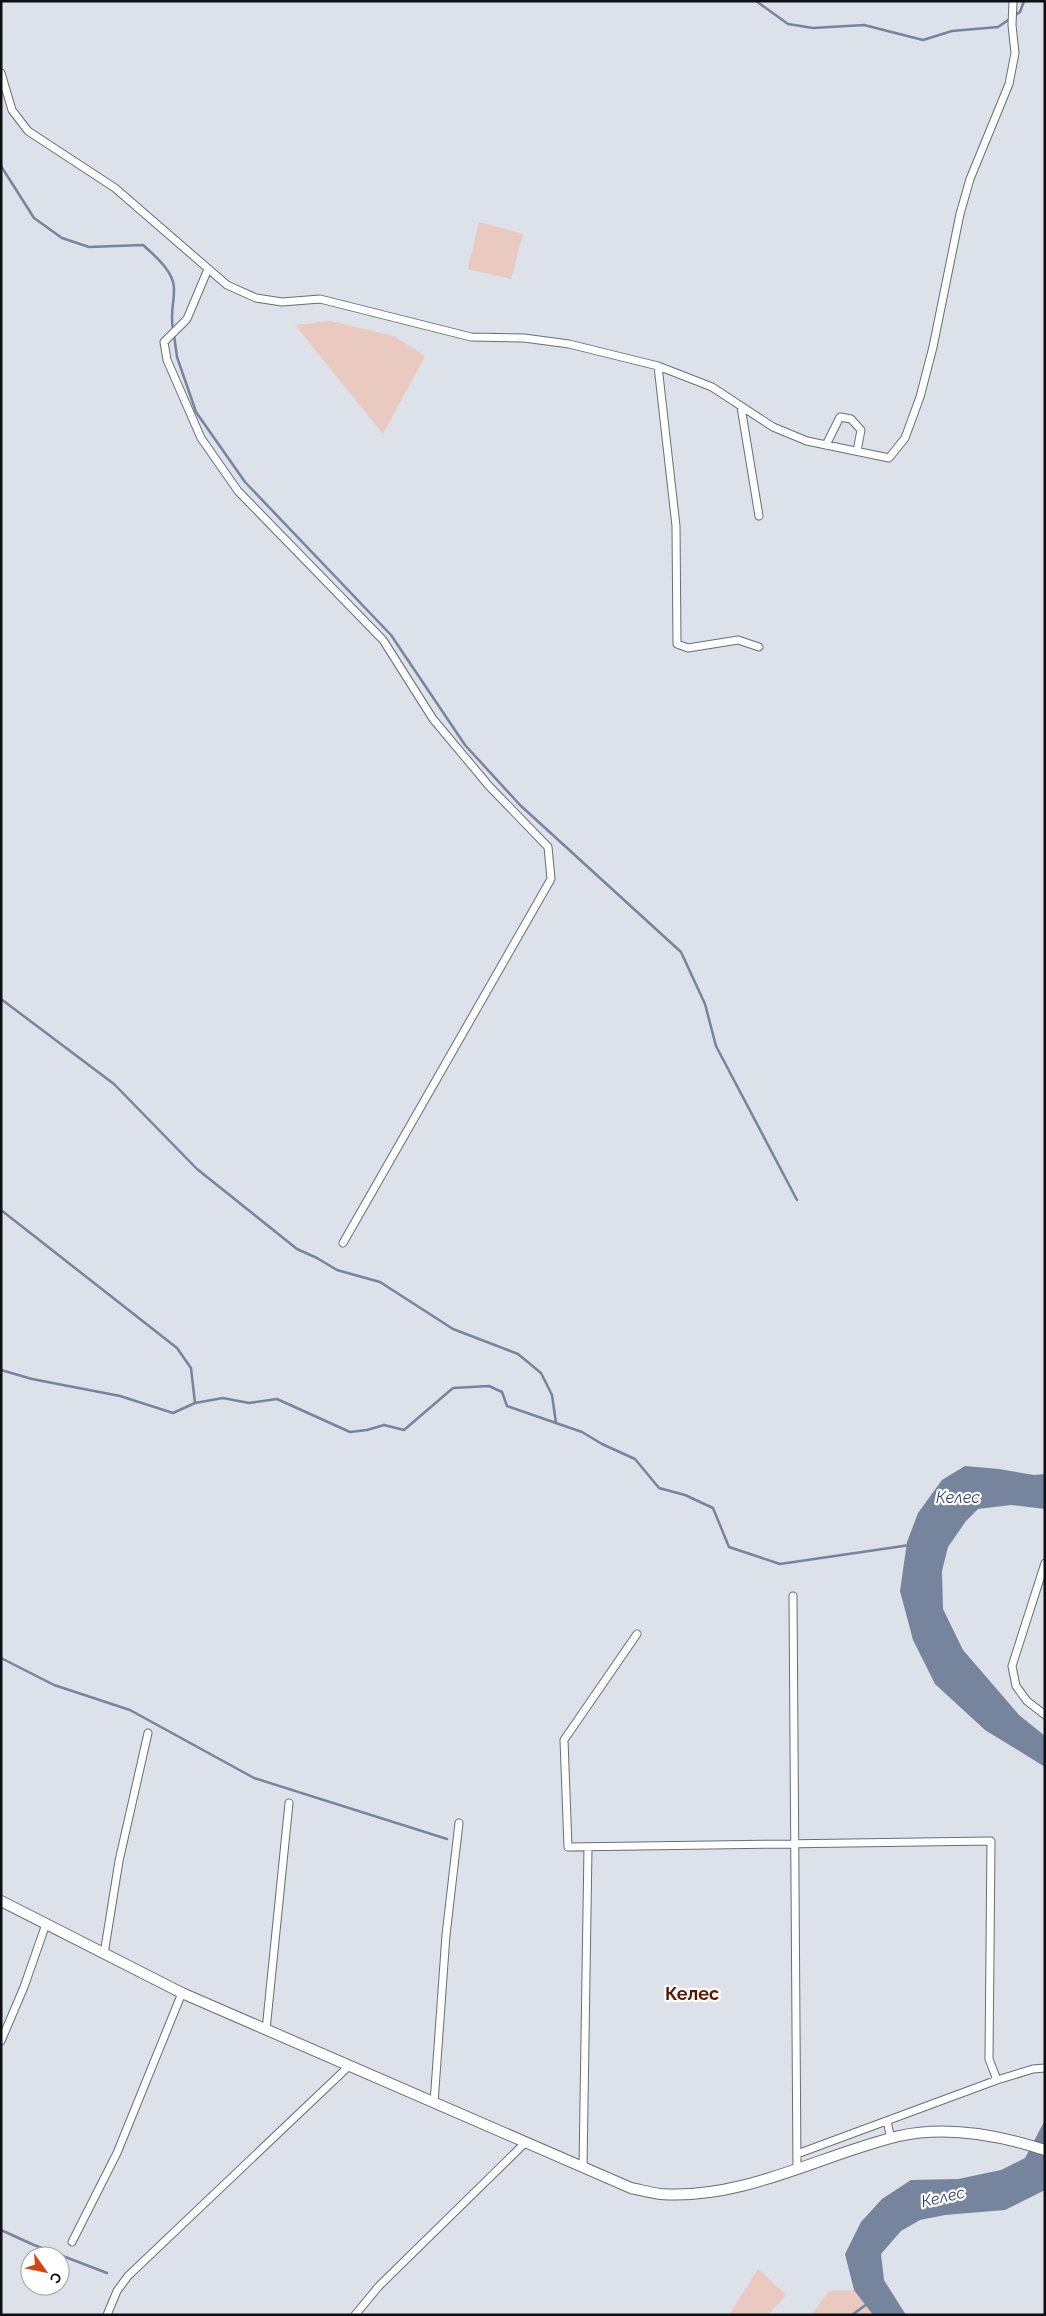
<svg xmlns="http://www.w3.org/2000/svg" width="1046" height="2316" viewBox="0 0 1046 2316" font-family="Raleway,sans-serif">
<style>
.green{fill:#e9c9c0}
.water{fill:#77849d}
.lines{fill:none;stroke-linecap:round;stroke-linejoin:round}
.stream{stroke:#77849d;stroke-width:2.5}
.street-casing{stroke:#696d75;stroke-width:9}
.secondary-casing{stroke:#696d75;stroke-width:12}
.street{stroke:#fff;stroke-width:7}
.secondary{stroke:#fff;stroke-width:10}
.labels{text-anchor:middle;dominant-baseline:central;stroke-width:4.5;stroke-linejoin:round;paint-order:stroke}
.water-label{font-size:16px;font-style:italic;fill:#2c3f66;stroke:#fff}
.quarter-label{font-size:18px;font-weight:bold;fill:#591802;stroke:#fff}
</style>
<rect width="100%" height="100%" fill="#dde1ea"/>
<path class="green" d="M479 222 523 234 511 279 468 269Z
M331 321 394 336 425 356 383 434 295 325Z
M758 2269 786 2295 768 2315H729Z
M854 2290 873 2315H811L829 2291Z"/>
<path class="water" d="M965 1466 999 1469 1034 1475 1045 1474V1509L1011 1505 978 1509 966 1521 948 1547 942 1571 943 1609 963 1650 1019 1715 1045 1736V1767L985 1730 935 1684 913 1640 900 1591 907 1542 918 1513 942 1480Z
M1045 2120V2190L1005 2210 945 2215 920 2220 901 2231 881 2254 884 2280 906 2315H873L854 2290 845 2254 861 2222 882 2199 911 2180 958 2179 1001 2170 1025 2158Z"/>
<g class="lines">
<path class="stream" d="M756 1 788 24 813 28 864 25 923 40 952 31 998 27 1020 12 1024 1
M1 166 34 218 62 238 89 247 143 245C154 255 175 272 174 290 174 306 170 311 173 330
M174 335 177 357 196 412 245 482 391 635 465 745 520 805 681 952 705 1004 716 1046 797 1200
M1 999 114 1084 197 1169 297 1249 317 1258 337 1270 380 1282 453 1329 518 1354 541 1373 552 1395 556 1423
M1 1210 177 1348 191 1368 195 1403
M1 1370 32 1379 120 1396 173 1413 195 1403 223 1398 249 1403 277 1399 350 1432 367 1430 384 1425 404 1430 453 1388 489 1386 502 1392 507 1406 582 1432 602 1444 635 1459 659 1488 685 1495 713 1508 729 1547 780 1564 910 1545
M1 1658 54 1685 130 1710 254 1778 447 1839
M1 2230 34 2245 107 2273
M852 2315 867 2304"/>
<g class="street-casing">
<path id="street" d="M1 73 12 110 28 131 115 188 227 285 256 298 282 302 320 299 471 337 524 338 569 344 658 366 712 387 773 427 807 441 889 458 905 438 920 397 933 347 960 214 970 179 1009 84 1015 53 1012 25 1013 1
M208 269 187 319 164 342 167 360 201 438 238 491 383 640 433 719 489 786 548 847 551 879 343 1243
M658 366 676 526 677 644 688 648 738 640 759 647
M741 407 759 516
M826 445 840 417 851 419 861 430 857 451
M1045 1563 1012 1666 1016 1686 1027 1701 1045 1715
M793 1596 797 2169
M637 1634 564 1740 568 1847 991 1841 989 2059 997 2080
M104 1954 119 1861 148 1733
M266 2030 289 1803
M1 2041 24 1987 46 1924
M434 2103 446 1935 459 1823
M887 2121 891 2139
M797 2154 997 2080 1033 2069 1045 2068
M583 2168 588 1847
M72 2242 117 2153 182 1993
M107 2315 117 2291 128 2276 349 2066
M355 2315 379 2286 525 2143"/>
</g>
<g class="secondary-casing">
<path id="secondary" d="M1 1901 182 1993 631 2188C641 2190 651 2193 661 2194 744 2200 820 2155 899 2136 948 2125 999 2135 1045 2150"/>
</g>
<use href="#street" class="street"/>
<use href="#secondary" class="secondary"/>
</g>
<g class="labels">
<g class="water-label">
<text x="958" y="1497">Келес</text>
<text transform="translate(943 2197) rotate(-13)">Келес</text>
</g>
<g class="quarter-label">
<text x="692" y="1993">Келес</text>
</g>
</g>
<rect width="1046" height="2316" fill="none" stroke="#0e0f12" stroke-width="5"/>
<g transform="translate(45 2271) rotate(123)"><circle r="24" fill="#ffffff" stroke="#9f9fa0"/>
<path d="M0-4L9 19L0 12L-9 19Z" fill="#ce4615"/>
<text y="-8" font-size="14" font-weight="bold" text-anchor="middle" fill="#0e0f12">С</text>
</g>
</svg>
